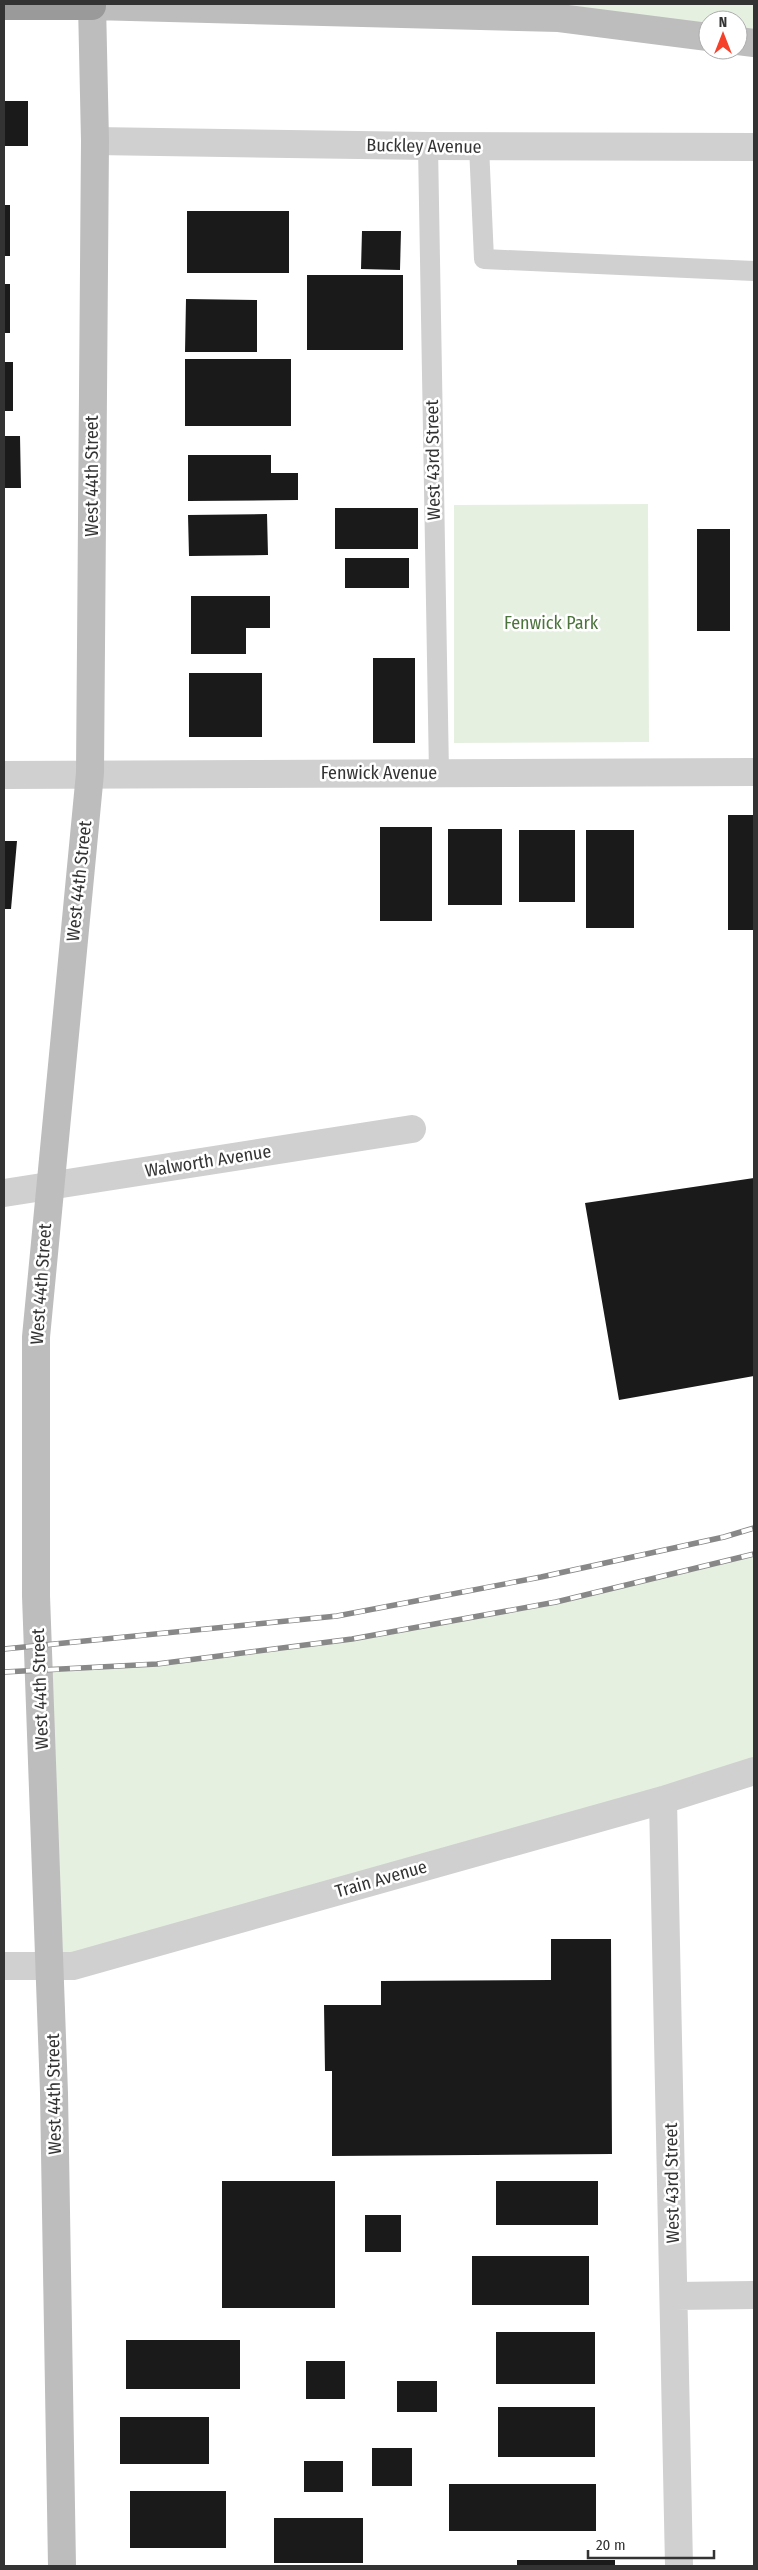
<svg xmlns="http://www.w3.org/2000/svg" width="758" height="2570" viewBox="0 0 758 2570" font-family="'Fira Sans Condensed',sans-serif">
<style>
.green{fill:#e6f0e1}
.building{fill:#1a1a1a}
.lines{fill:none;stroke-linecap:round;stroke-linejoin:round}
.lane{stroke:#d0d0d0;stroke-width:20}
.street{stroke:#d0d0d0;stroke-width:28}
.secondary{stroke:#bdbdbd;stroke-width:28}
.highway{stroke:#9a9a9a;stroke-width:28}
.rail-casing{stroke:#888;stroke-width:5.5}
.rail{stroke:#fff;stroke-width:4;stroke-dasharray:11;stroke-linecap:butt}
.labels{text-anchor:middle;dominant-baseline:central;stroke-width:5;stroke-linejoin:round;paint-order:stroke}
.street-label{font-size:18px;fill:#333;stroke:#fff}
.park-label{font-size:18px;fill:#4b743b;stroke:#fff}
</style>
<rect width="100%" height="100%" fill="#fff"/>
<path class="green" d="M141 4H754V43L738 41V20H708V37Z
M648 504 649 742 454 743V505Z
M754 1554V1771L50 1966 39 1667 157 1664 352 1639 556 1602Z"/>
<path class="building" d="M4 101H28V146H4Z
M4 205H10V256H4Z
M187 211H289V273H187Z
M362 231H401L400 270 361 269Z
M307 275H403V350H307Z
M4 284H10V333H4Z
M186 299 257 300V352H185Z
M185 359H291V426H185Z
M4 362H13V411H4Z
M4 436H20L21 488H4Z
M188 455H271V473H298V500L188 501Z
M335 508H418V549H335Z
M267 514 268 555 189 556 188 515Z
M697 529H730V631H697Z
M345 558H409V588H345Z
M191 596H270V628H246V654H191Z
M373 658H415V743H373Z
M189 673H262V737H189Z
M728 815H754V930H728Z
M380 827H432V921H380Z
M448 829H502V905H448Z
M519 830H575V902H519Z
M586 830H634V928H586Z
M4 841H17L11 909H4Z
M754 1178V1376L619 1400 585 1203Z
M551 1939H611L612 2154 332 2156V2071H325L324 2005H381V1981L551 1980Z
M222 2181H335V2308H222Z
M496 2181H598V2225H496Z
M365 2215H401V2252H365Z
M472 2256H589V2305H472Z
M496 2332H595V2384H496Z
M126 2340H240V2389H126Z
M306 2361H345V2399H306Z
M397 2381H437V2412H397Z
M498 2407H595V2457H498Z
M120 2417H209V2464H120Z
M372 2448H412V2486H372Z
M304 2461H343V2492H304Z
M449 2484H596V2531H449Z
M130 2491H226V2548H130Z
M274 2518H363V2563H274Z
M517 2560H615V2566H517Z"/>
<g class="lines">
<path class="lane" d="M428 146 439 773
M479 146 484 259 754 271"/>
<path class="street" d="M95 141 428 146 754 147
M4 775 754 772
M4 1193 412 1129
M663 1800 679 2566
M4 1966H73L663 1800 754 1771
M675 2296 754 2295"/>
<path class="secondary" d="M92 6 559 18 708 37
M738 41 754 43
M62 2566 54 2093 36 1596V1337L90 773 95 141 92 4"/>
<path class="highway" d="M4 6H92"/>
<g class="rail-casing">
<path id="rail" d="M4 1649 337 1616 541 1577 724 1537 754 1528
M4 1672 157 1664 352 1639 556 1602 754 1554"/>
</g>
<use href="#rail" class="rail"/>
</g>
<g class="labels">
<g class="street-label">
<text transform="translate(424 146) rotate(1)">Buckley Avenue</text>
<text transform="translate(433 460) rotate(-91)">West 43rd Street</text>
<text transform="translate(92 476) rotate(-90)">West 44th Street</text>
<text x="379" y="773">Fenwick Avenue</text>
<text transform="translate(79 881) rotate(-84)">West 44th Street</text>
<text transform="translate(208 1161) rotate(-9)">Walworth Avenue</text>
<text transform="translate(41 1284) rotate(-86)">West 44th Street</text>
<text transform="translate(40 1689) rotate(-92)">West 44th Street</text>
<text transform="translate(381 1879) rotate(-16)">Train Avenue</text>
<text transform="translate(54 2094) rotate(-91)">West 44th Street</text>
<text transform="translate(672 2183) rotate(-91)">West 43rd Street</text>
</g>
<g class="park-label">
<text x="551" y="623">Fenwick Park</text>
</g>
</g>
<rect width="758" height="2570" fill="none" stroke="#333333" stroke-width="10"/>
<g transform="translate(723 35)"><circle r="24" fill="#ffffff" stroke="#adadad"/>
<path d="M0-4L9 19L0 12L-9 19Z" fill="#f5412a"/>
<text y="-8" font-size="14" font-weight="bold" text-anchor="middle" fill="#333333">N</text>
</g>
<path d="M588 2550v8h126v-8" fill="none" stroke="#333333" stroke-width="2.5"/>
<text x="596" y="2550" font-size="15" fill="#333333" stroke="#ffffff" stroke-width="4" paint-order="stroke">20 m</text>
</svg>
